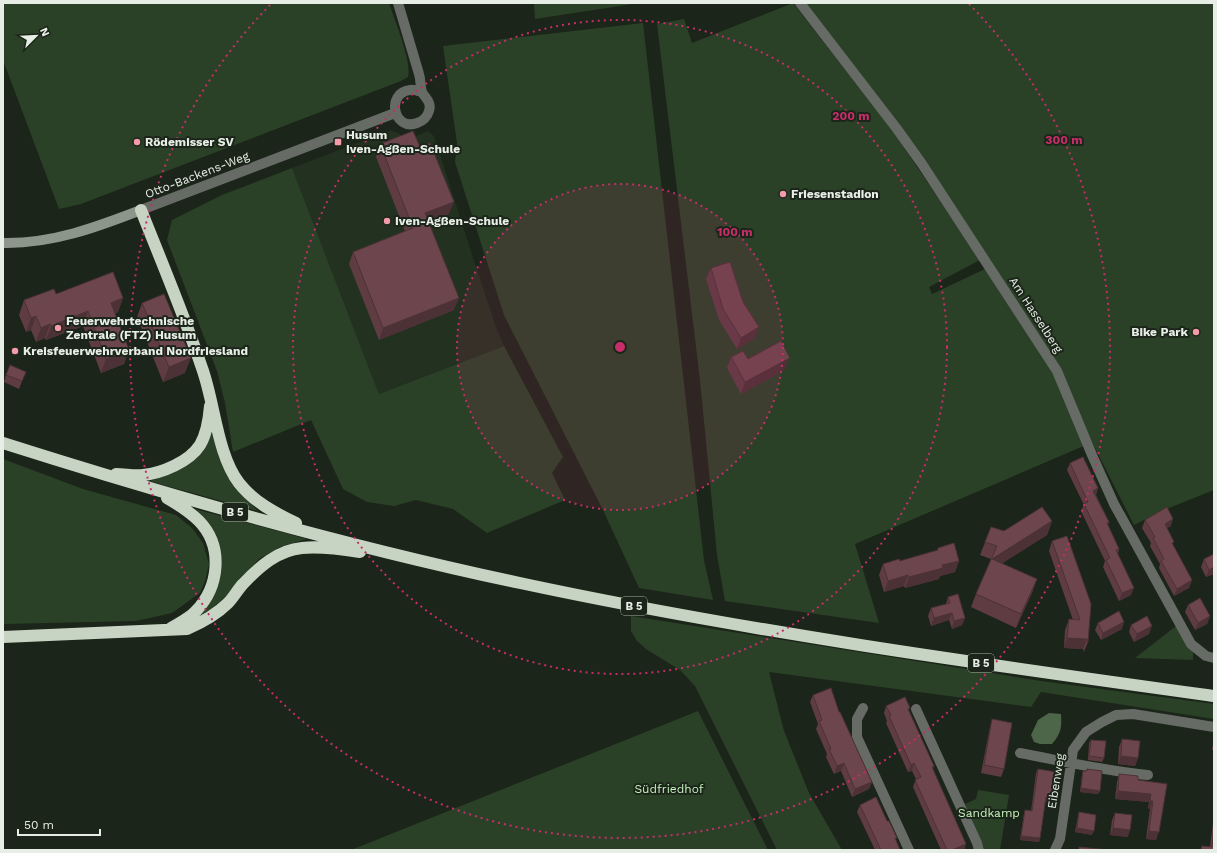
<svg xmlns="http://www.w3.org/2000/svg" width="1217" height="853" viewBox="0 0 1217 853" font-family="'Work Sans',sans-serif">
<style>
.built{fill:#233120}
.green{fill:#2b4127}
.water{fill:#4d6548}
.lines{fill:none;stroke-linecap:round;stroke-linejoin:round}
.street{stroke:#666b65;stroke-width:10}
.secondary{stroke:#8d968b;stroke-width:10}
.highway{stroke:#c7d4c4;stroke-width:12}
.wall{fill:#5e3c42}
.shaded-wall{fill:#4c3136}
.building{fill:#6d464d;stroke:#4c3136}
.ring{fill:none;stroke:#c62d69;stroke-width:2;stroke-dasharray:2 4}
.poi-dot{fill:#f39aab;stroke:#1b2519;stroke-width:1.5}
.labels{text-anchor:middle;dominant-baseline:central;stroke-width:4;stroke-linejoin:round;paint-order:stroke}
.shield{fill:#1b2519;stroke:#aab2a8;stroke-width:1}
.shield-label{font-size:11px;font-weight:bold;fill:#e7eee5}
.poi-label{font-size:12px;font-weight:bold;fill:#e7eee5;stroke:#1b2519;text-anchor:start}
.street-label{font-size:12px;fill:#e7eee5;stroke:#1b2519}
.park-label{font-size:12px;fill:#c5f1bc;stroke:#1b2519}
.centre{fill:#c62d69;stroke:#1b2519;stroke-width:2}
.ring-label{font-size:12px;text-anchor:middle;font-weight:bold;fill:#c62d69;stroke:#1b2519;stroke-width:4;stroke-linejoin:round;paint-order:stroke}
</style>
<rect width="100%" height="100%" fill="#1b2519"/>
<path class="built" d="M391 130 402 135 416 136 428 131 434 136 478 273 496 327 504 346 379 394 292 168Z"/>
<path class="green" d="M3 3H389C394 19 412 61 408 77L401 81 81 204 59 209 3 60Z
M534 3H632L633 4 535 19Z
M793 3 892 130 980 260 929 287 932 294 987 268 1055 373 1086 445 855 544 879 623 725 601 717 555 700 380 657 24 684 19 692 43Z
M803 3H1214V490L1164 510 1134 525 1092 442 1059 370 978 246Z
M643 23 704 560 713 600 639 588 603 510 504 315 455 162 457 143 443 46Z
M292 168 379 394 504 346 563 457 552 473 565 500 487 533 453 509 416 500 394 506 367 502 343 489 311 420 233 452 225 403 217 371 167 240 172 220 222 195Z
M214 430 235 487 258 511 149 481C184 471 196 462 214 430Z
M3 459 83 489 176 515 192 528 203 543 209 564 205 581 200 593 172 613 136 621 3 624Z
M191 508 307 539 280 547 259 559 224 598 205 615 190 621 210 601 218 585 221 562Z
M631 616 1041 681 1214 704V719L1041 692 1031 707 769 672 784 731 809 793 842 850H777L695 686 680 670 646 649 637 641 631 631Z
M1176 626 1193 651V660L1135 658Z
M698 711 768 850H351Z
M978 790 1009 795 1000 850H985L965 804 976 799Z"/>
<path class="water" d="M1049 713 1061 714C1062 728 1061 733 1052 744H1040L1034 742 1031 735 1038 720Z"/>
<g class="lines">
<path class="street" d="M398 3C405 26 412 50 419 74 421 80 420 87 422 92 425 98 432 102 429 111 427 118 423 121 417 123 394 132 385 93 410 90 414 89 418 91 422 92
M800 3 897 129 922 164 1057 371 1092 455 1114 504 1124 522 1191 644 1206 656 1214 658
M141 210 395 113
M863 708 857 719V737L909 850
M916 709 977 843 979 850
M1020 753C1063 761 1105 771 1148 775
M1055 850 1060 839 1073 750 1086 732 1102 722 1116 715 1133 714 1214 727"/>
<path class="secondary" d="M3 243C52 244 97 227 141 210"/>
<path class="highway" d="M141 210C162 263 184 315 202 368 215 404 217 454 239 483 254 502 275 513 296 523
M3 443C173 497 345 546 520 583 749 632 982 664 1214 696
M116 474C125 474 134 476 143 475 162 473 189 462 200 445 206 435 209 418 210 406
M167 498C179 505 189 511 199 521 224 547 219 587 196 611 189 619 177 624 168 630
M3 637 187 629C203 622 216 615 228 603 234 597 238 589 243 584 259 567 278 550 302 548 321 546 341 549 360 552"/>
</g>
<path class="wall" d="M380 144 420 147 449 214 429 222 454 310 379 340 349 264 353 252 405 231 376 157Z
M711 268 755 338 737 349 719 320 706 279Z
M56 294 123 298 118 312 115 314 129 350 124 364 101 373 83 326 46 340 45 338 36 342 31 330 26 332 19 315 24 300Z
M142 303 185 373 163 382 137 317Z
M731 357 748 359 786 369 741 394 727 368Z
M6 375 23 379 19 389 4 382Z
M1070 463 1098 488 1096 495 1109 522 1108 525 1119 549 1118 554 1131 595 1119 601 1103 567 1105 561 1081 511 1084 505 1067 470Z
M1145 520 1171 526 1167 528 1173 545 1192 580 1189 588 1174 596 1159 568 1160 564 1150 546 1151 543 1142 528Z
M1052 521 1047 535 1001 564 1037 579 1032 593 1016 628 971 607 976 594 991 559 980 555 991 527 1004 531Z
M1052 541 1088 642 1084 652 1083 649 1064 648 1065 630 1069 619 1073 620 1049 551Z
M938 548 959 561 955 572 940 576 939 579 905 588 904 586 884 592 879 575 883 564 900 561 937 551Z
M1204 559 1214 574 1206 577 1201 567Z
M948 597 965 618 962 625 952 629 949 620 931 626 928 616 931 608 946 604Z
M1188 605 1210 616 1207 624 1195 630 1185 612Z
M1098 623 1122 629 1101 640 1095 630Z
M1131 625 1149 634 1134 642 1129 632Z
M813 695 839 712 872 782 869 789 852 797 841 771 834 774 826 757 827 754 816 729 818 724 810 702Z
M886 706 909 711 934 766 933 769 966 844 964 850H941L913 787 916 779 912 771 908 772 886 723 887 721 884 713Z
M992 719 1004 769 1001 777 981 773 990 727Z
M1214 738V750H1212Z
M1122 739 1138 758 1135 766 1118 764 1119 747Z
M1091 740 1104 758 1102 762 1088 760 1089 743Z
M1038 769 1053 798 1052 802 1045 801 1040 838 1039 842 1020 840 1024 814 1025 810 1031 811 1036 773Z
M1087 769 1100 791 1098 794 1080 792 1082 775 1083 771H1086Z
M1119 774 1138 780 1167 784 1156 840 1146 839 1150 809 1148 808 1149 802 1115 799 1117 782Z
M860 805 896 840 900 850H875L857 812Z
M1079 812 1092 835 1075 832 1078 816Z
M1115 813 1128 837 1110 835 1112 820Z
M1214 815V850H1200L1202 846 1210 847Z"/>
<path class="shaded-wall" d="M454 202 449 214 421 226 425 213Z
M123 298 118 312 106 317 111 303Z
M459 298 454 310 379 340 383 328Z
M88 311 83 326 46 340 51 326Z
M36 316 31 330 26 332 31 318Z
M50 324 45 338 36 342 41 328Z
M759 327 755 338 737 349 741 338Z
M129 350 124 364 101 373 106 359Z
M191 358 185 373 163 382 169 367Z
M790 358 786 369 741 394 745 382Z
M1098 488 1095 496 1093 491Z
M1173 519 1171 526 1162 531 1165 524Z
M1052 521 1047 535 987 573 992 559Z
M959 561 955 572 940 576 939 579 905 588 909 577 942 565Z
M1214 567V574L1206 577 1209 570Z
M908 575 904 586 884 592 888 581Z
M1037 579 1032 593 1016 628 1021 614Z
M1192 580 1189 588 1174 596 1177 589Z
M1134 588 1131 595 1119 601 1122 593Z
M952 613 949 620 931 626 934 618Z
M1210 616 1207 624 1195 630 1198 623Z
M965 618 962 625 952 629 954 621Z
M1124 622 1122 629 1101 640 1103 633Z
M1152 626 1149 634 1134 642 1137 634Z
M1067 638 1087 639 1083 649 1064 648Z
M1121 756 1138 758 1135 766 1118 764Z
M844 763 841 771 834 774 837 766Z
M914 763 912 771 908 772 911 765Z
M872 782 869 789 852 797 855 789Z
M1081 788 1100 791 1098 794 1080 792Z
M1118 791 1151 794 1149 802 1115 799Z
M1046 797 1053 798 1052 802 1044 801Z
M1150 801H1153L1150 809 1148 808Z
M1077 828 1094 831 1092 835 1075 832Z
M1113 828 1130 830 1128 837 1110 835Z
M1149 831 1159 832 1156 840 1146 839Z
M1021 836 1040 838 1039 842 1020 840Z
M966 844 964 850H952Z"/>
<path class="building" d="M413 131 420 147 430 143 454 202 425 213 459 298 383 328 353 252 413 228 380 144Z
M730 262 743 302 759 327 741 338 723 309 711 268Z
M113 272 123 298 111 303 129 350 106 359 88 311 51 326 50 324 41 328 36 316 31 318 24 300 54 289 56 294Z
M164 294 191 358 169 367 142 303Z
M781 341 790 358 745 382 731 357 743 351 748 359Z
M10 365 26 372 22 381 6 375Z
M1083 457 1098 488 1093 491 1109 522 1107 523 1119 549 1116 550 1134 588 1122 593 1106 560 1110 558 1084 504 1088 502 1070 463Z
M1042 507 1052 521 992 559 1037 579 1021 614 976 594 997 546 985 542 991 527 1004 531Z
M1167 507 1173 519 1165 524 1174 542 1172 543 1192 580 1177 589 1161 561 1164 559 1153 538 1155 537 1145 520Z
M1067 536 1091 604 1088 642 1087 639 1067 638 1069 619 1080 620 1052 541Z
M954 543 959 561 942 565 943 568 909 577 908 575 888 581 883 564 899 559 900 561 938 550V548Z
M1214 554V567L1209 570 1204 559Z
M958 594 965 618 954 621 952 613 934 618 931 608 950 603 948 597Z
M1200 598 1210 616 1198 623 1188 605Z
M1119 611 1124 622 1103 633 1098 623Z
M1147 616 1152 626 1137 634 1131 625Z
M831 688 839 712H840L872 782 855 789 844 763 837 766 829 749H831L819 721 822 720 813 695Z
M905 697 910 708 908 709 934 766 932 767 966 844 952 850H947L915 780 921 777 914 763 911 765 889 716 891 715 886 706Z
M992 719 1012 723 1004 769 984 765Z
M1122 739 1140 741 1138 758 1121 756Z
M1091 740 1106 741 1104 758 1089 756Z
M1038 769 1056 772 1053 798 1046 797 1040 838 1021 836 1025 810 1032 811Z
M1087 769 1102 771 1100 791 1081 788 1083 771H1087Z
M1119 774 1138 776V780L1167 784 1159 832 1149 831 1153 801H1150L1151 794 1118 791Z
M876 797 887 821H889L897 838H895L900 850H881L860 805Z
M1079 812 1096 815 1094 831 1077 828Z
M1115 813 1132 815 1130 830 1113 828Z
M1214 829V850H1201L1202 846 1212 847Z
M1079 847 1109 850H1079Z"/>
<circle cx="620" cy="347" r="163" fill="#c62d69" fill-opacity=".12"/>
<g class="ring">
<circle cx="620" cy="347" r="163"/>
<circle cx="620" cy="347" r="327"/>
<path d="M969 4A490 490 0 1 1 271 4"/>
</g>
<g class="poi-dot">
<circle cx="137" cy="142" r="4"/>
<rect x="334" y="138" width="8" height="8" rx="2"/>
<circle cx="783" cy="194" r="4"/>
<circle cx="387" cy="221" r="4"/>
<circle cx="58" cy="328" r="4"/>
<circle cx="1196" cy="332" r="4"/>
<circle cx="15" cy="351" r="4"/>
</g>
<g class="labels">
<g class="shield">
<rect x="222" y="503" width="26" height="18" rx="3"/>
<rect x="621" y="597" width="26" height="18" rx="3"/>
<rect x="968" y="654" width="26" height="18" rx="3"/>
</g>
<g class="shield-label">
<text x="235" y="512">B 5</text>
<text x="634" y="606">B 5</text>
<text x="981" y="663">B 5</text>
</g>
<g class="poi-label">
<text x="346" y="135">Husum<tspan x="346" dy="14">Iven-Agßen-Schule</tspan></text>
<text x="145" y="142">Rödemisser SV</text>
<text x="791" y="194">Friesenstadion</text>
<text x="395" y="221">Iven-Agßen-Schule</text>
<text x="66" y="321">Feuerwehrtechnische<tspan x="66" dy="14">Zentrale (FTZ) Husum</tspan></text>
<text x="1188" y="332" text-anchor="end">Bike Park</text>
<text x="23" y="351">Kreisfeuerwehrverband Nordfriesland</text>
</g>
<g class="street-label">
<text transform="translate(197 175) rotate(-21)">Otto-Backens-Weg</text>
<text transform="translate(1036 315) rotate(57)">Am Hasselberg</text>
<text transform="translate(1056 781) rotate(-81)">Eibenweg</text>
</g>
<g class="park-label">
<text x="669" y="789">Südfriedhof</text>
<text x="989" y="813">Sandkamp</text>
</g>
</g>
<circle cx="620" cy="347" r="6" class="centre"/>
<g class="ring-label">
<text x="851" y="120">200 m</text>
<text x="1064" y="144">300 m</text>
<text x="735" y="236">100 m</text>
</g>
<rect width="1217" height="853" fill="none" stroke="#e7eee5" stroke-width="8"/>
<g transform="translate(36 36) rotate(66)" stroke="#1b2519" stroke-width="3" paint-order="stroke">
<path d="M0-3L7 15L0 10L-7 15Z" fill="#e7eee5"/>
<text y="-6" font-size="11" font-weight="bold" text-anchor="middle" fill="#e7eee5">N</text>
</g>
<path d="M18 829v6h82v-6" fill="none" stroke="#e7eee5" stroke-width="2"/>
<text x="24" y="829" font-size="12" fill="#e7eee5" stroke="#1b2519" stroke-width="3" paint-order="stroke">50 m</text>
</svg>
